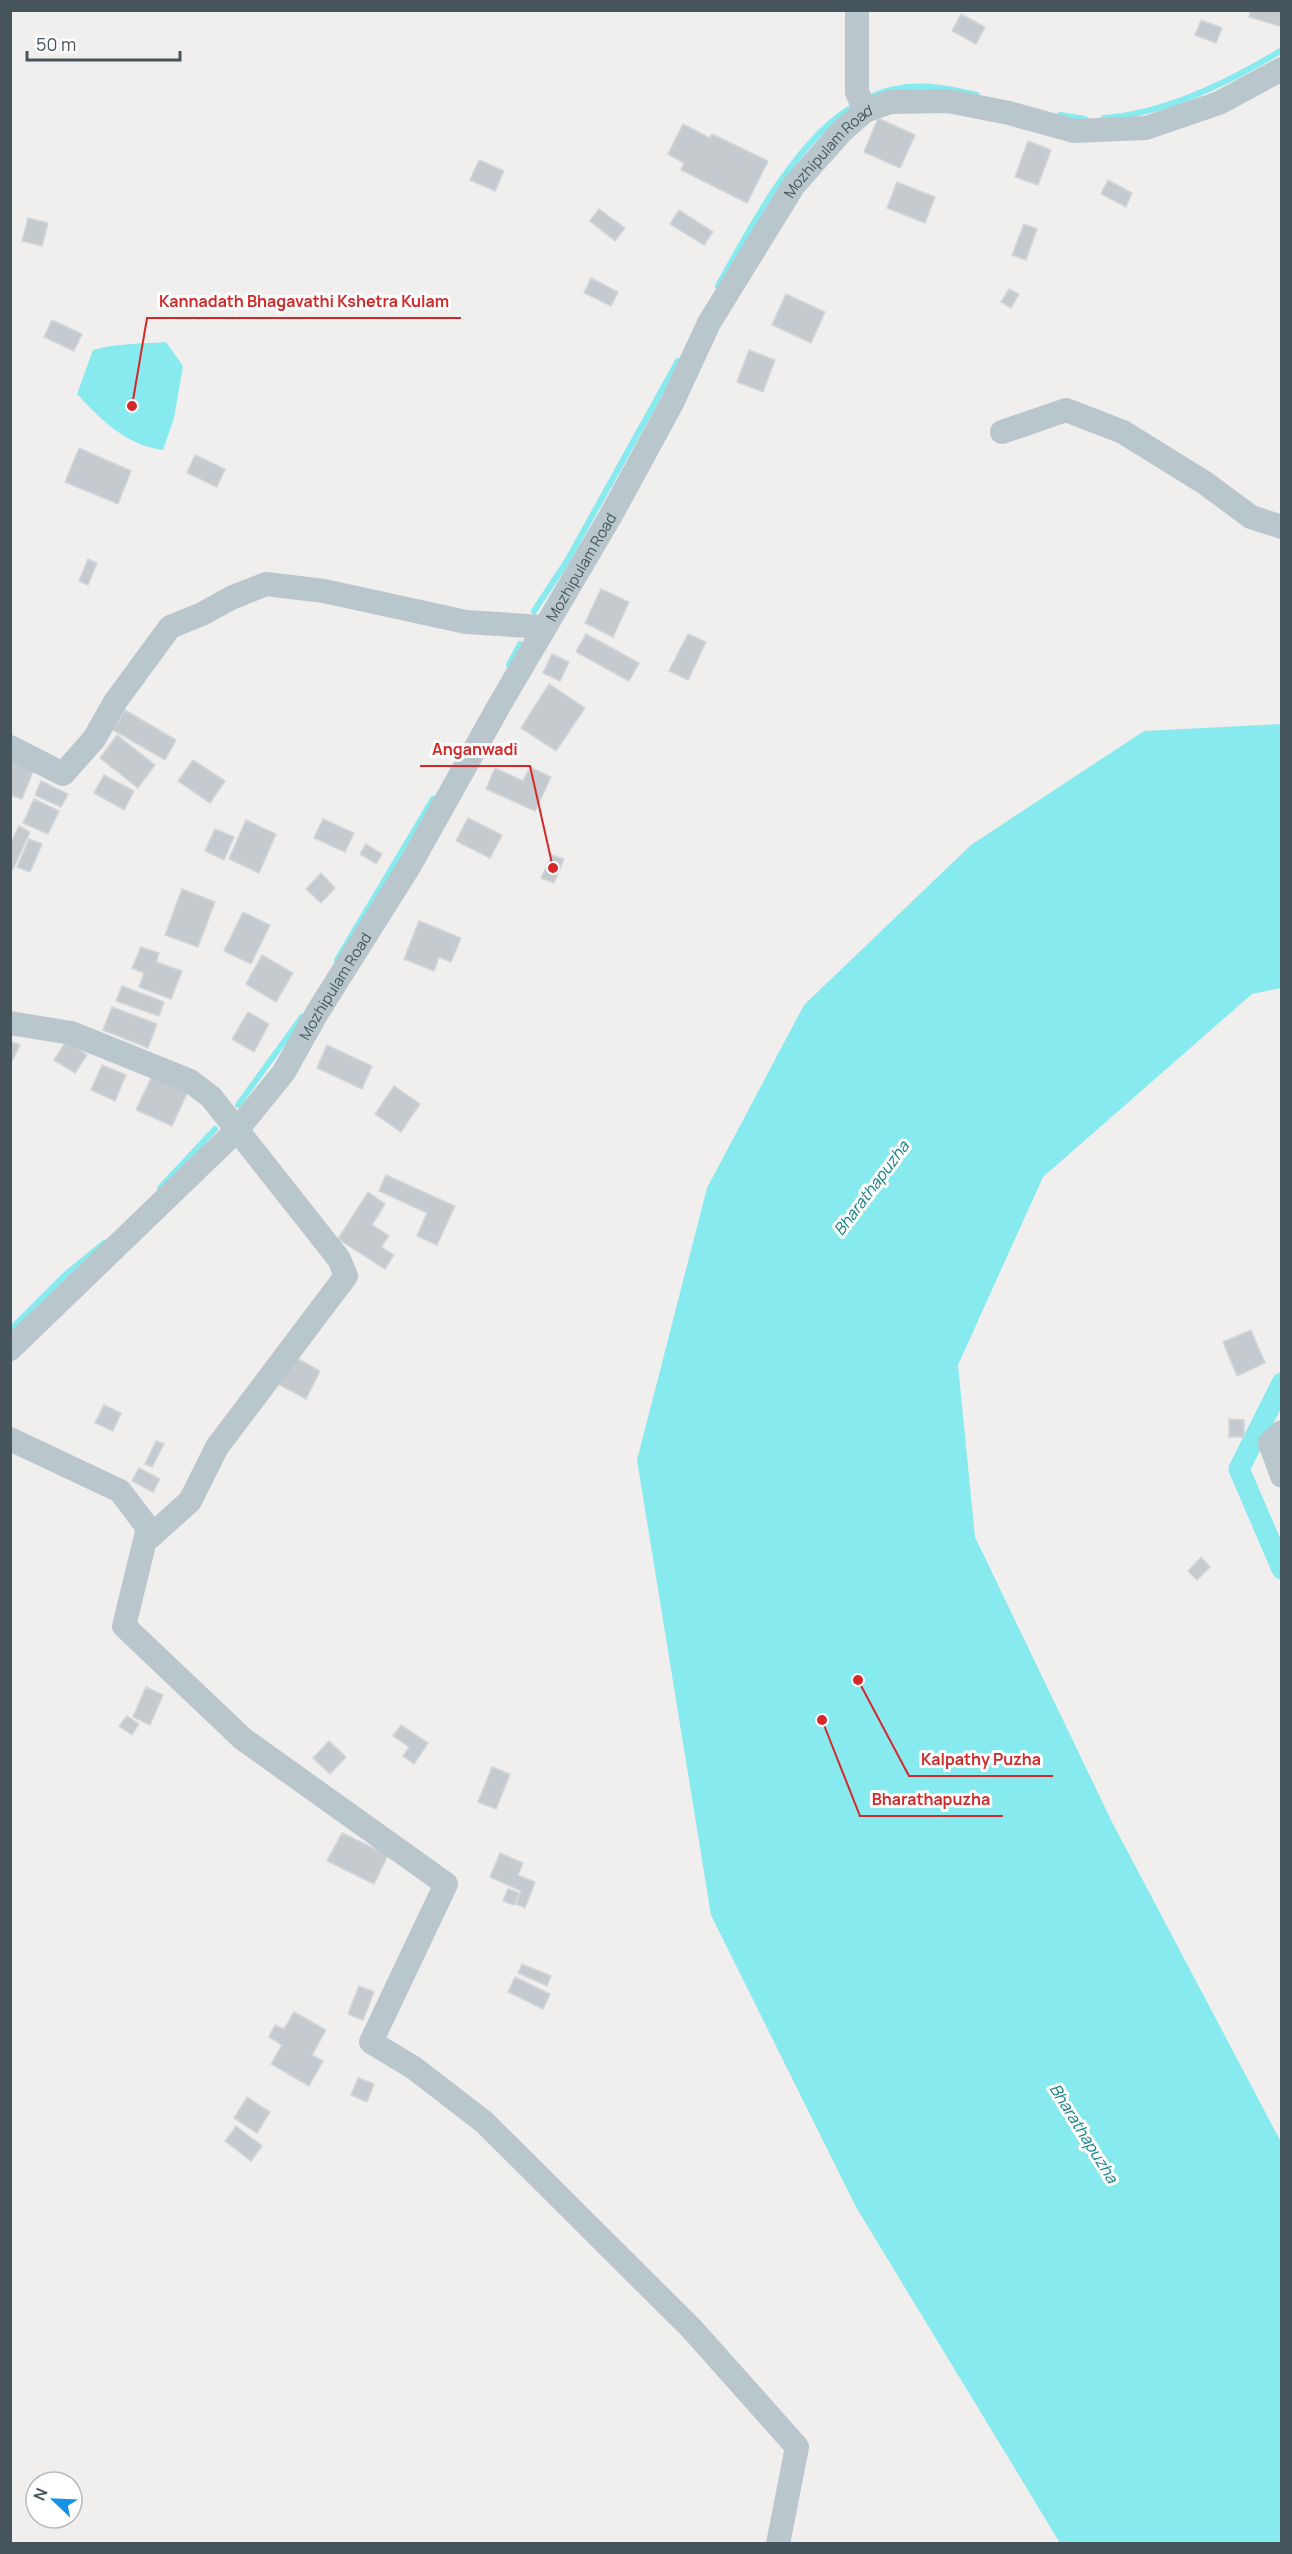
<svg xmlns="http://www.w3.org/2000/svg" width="1292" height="2554" viewBox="0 0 1292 2554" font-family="Manrope,sans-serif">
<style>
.water{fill:#86eaef}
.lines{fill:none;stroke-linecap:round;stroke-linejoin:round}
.stream{stroke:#86eaef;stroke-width:6}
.canal{stroke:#86eaef;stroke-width:21}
.building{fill:#c5cace;stroke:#d2d6da;stroke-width:1.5}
.street{stroke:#b9c6cc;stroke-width:24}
.labels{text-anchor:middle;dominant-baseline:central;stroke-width:6;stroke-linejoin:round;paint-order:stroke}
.street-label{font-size:15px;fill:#46555c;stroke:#fff}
.water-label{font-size:16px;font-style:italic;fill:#0a8186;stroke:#fff}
.leader{fill:none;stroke:#d62828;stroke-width:2}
.callout-dot{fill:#d62828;stroke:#fff;stroke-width:2}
.callout-label{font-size:16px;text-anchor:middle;font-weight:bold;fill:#d62828;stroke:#fff;stroke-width:6;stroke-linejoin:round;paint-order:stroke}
</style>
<rect width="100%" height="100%" fill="#f1eeee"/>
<path class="water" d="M166 342 183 366 174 418 163 450C126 445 101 420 77 394L93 350C117 343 141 344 166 342Z
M1281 724V988L1252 994 1043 1177 958 1365 975 1537 1112 1822 1281 2142V2543H1060L856 2207 711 1915 637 1460 707 1188 804 1005 971 845 1144 731Z"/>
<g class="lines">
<path class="stream" d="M867 99C903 80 939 86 977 95
M1060 115 1085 119
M1104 118C1164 114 1231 81 1282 50
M718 286C749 230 799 135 856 105
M534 611 567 561 678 361
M509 665 520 644
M337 960 433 799
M238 1105 302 1017
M160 1188 215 1129
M10 1330 64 1276 104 1243"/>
<path class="canal" d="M1282 1383 1239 1469 1282 1569"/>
</g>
<path class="building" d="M1251 10H1282L1280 26 1249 17Z
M961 14 985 27 976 44 952 31Z
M1201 20 1222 28 1216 43 1195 35Z
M878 118 915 135 900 168 864 152Z
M683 124 710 138 712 134 768 161 747 203 681 170 684 163 668 154Z
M1028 141 1051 150 1038 185 1015 177Z
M479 160 504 171 495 191 470 180Z
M1108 180 1132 193 1126 207 1101 194Z
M897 182 935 197 925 223 887 208Z
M599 209 625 228 615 241 590 221Z
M679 210 713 232 704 245 670 224Z
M28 218 48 223 42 246 22 241Z
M1024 224 1037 229 1026 260 1012 255Z
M591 278 618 292 611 306 584 293Z
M1009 289 1019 294 1011 308 1001 302Z
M786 294 825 312 811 343 772 325Z
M52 320 82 334 74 351 44 337Z
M749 350 775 360 763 392 737 382Z
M79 448 131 471 118 504 65 482Z
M195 455 225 469 217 487 187 473Z
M88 559 97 563 88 585 79 581Z
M601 589 629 602 613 637 585 623Z
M586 634 639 663 629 681 576 652Z
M688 634 706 642 688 680 669 671Z
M552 654 569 662 560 681 543 673Z
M549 684 585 708 556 751 521 728Z
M125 710 176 740 165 760 113 730Z
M117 735 155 765 138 788 100 758Z
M10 759 34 769 22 799 10 795Z
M193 760 225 781 210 803 178 781Z
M530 767 551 777 535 811 486 789 495 768 523 781Z
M104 775 134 791 124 810 94 793Z
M41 781 68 794 61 807 35 795Z
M34 799 59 811 48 834 23 823Z
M468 818 502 835 490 858 456 841Z
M323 819 354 833 345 852 314 838Z
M246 820 276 834 259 873 229 859Z
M19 826 30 832 13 869 10 868V844Z
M215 829 234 837 224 860 205 851Z
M29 839 42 844 30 872 17 867Z
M366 844 382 854 376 864 360 854Z
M552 855 564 859 554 883 541 878Z
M321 873 335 888 321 903 306 889Z
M182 889 215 902 198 947 165 935Z
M243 912 270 925 251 964 224 951Z
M419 921 461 938 451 962 439 957 434 971 404 959Z
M141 947 159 953 156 962 182 971 171 999 139 987 144 973 132 968Z
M262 955 293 973 276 1002 246 984Z
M122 986 164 1002 159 1016 116 1001Z
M112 1007 157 1024 148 1048 103 1030Z
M248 1012 269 1024 254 1052 232 1039Z
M10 1041 20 1045 10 1065Z
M66 1041 87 1055 75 1073 54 1060Z
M327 1045 372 1066 362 1089 317 1068Z
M102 1065 126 1075 115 1101 91 1090Z
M154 1072 189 1089 172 1126 136 1110Z
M394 1086 420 1104 401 1132 375 1114Z
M386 1175 455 1206 437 1245 417 1236 427 1213 379 1191Z
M368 1192 385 1204 372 1225 389 1236 381 1247 394 1255 385 1269 338 1239Z
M1251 1330 1265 1363 1237 1376 1223 1342Z
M293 1356 320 1371 306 1399 278 1384Z
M104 1405 121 1413 113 1431 95 1423Z
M1229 1419 1244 1420V1437H1229Z
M156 1441 164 1444 152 1467 145 1464Z
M139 1468 160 1479 153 1492 132 1481Z
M1201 1557 1210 1567 1197 1580 1188 1571Z
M146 1687 163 1695 150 1725 133 1717Z
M127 1716 139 1724 132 1735 119 1726Z
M401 1725 428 1743 414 1764 403 1756 409 1747 393 1736Z
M329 1741 346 1757 330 1774 313 1758Z
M492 1767 510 1774 496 1809 478 1802Z
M342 1833 388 1855 374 1884 327 1861Z
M500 1853 523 1863 518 1875 535 1882 525 1908 516 1904 521 1891 490 1877Z
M508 1889 519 1893 514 1905 503 1901Z
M522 1964 551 1976 547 1986 518 1973Z
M515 1977 550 1994 543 2009 508 1992Z
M359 1986 374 1992 363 2020 348 2014Z
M294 2012 326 2030 312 2055 323 2061 309 2086 271 2064 282 2045 269 2037 275 2025 284 2029Z
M358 2078 374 2084 367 2102 351 2095Z
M247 2097 270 2112 257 2133 234 2118Z
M236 2126 262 2146 251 2161 225 2141Z"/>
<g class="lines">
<g class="street">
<path d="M857 10V92L865 111"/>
<path d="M1002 432 1066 410 1123 432 1205 483 1251 517 1282 527"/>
<path d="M10 747 63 774 94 739 115 702 170 627 202 614 231 598 266 584 324 591 466 622 544 627"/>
<path d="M10 1023 71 1033 190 1081 211 1097 339 1259 346 1276 217 1447 190 1501 149 1538 148 1528"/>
<path id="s1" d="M10 1349 237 1130 284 1072 317 1013 410 865 500 704 610 517 672 403 709 323 794 185 842 131 865 111 890 102 948 101 1009 113 1074 131 1146 128 1219 103 1282 69"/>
<path d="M1282 1432 1270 1443 1282 1476"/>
<path d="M10 1439 120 1491 148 1528 124 1626 243 1739 446 1884 371 2042 414 2068 484 2122 692 2329 797 2447 778 2544"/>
</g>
</g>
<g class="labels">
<g class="street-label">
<text stroke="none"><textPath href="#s1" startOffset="1462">Mozhipulam Road</textPath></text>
<text stroke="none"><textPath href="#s1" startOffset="976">Mozhipulam Road</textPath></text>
<text stroke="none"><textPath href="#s1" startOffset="490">Mozhipulam Road</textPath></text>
</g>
<g class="water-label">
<text transform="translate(871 1188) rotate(-53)">Bharathapuzha</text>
<text transform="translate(1084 2133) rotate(58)">Bharathapuzha</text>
</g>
</g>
<path class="leader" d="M132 406L147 318H461M553 868L530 766H420M858 1680L909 1776H1053M822 1720L860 1816H1003"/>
<g class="callout-dot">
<circle cx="132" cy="406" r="6"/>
<circle cx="553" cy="868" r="6"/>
<circle cx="858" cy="1680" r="6"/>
<circle cx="822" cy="1720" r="6"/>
</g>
<g class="callout-label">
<text x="304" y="307">Kannadath Bhagavathi Kshetra Kulam</text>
<text x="475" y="755">Anganwadi</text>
<text x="981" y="1765">Kalpathy Puzha</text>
<text x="931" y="1805">Bharathapuzha</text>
</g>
<rect width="1292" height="2554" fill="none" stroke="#46555c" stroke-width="24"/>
<g transform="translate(54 2500) rotate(293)"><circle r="28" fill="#ffffff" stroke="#b5bbbe" stroke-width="1.5"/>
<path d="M0-4.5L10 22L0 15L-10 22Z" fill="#1392e6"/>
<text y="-9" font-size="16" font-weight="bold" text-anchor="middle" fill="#46555c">N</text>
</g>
<path d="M27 51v9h153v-9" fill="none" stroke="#46555c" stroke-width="3"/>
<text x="36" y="51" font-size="18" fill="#46555c" stroke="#ffffff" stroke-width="4.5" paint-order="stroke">50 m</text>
</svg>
